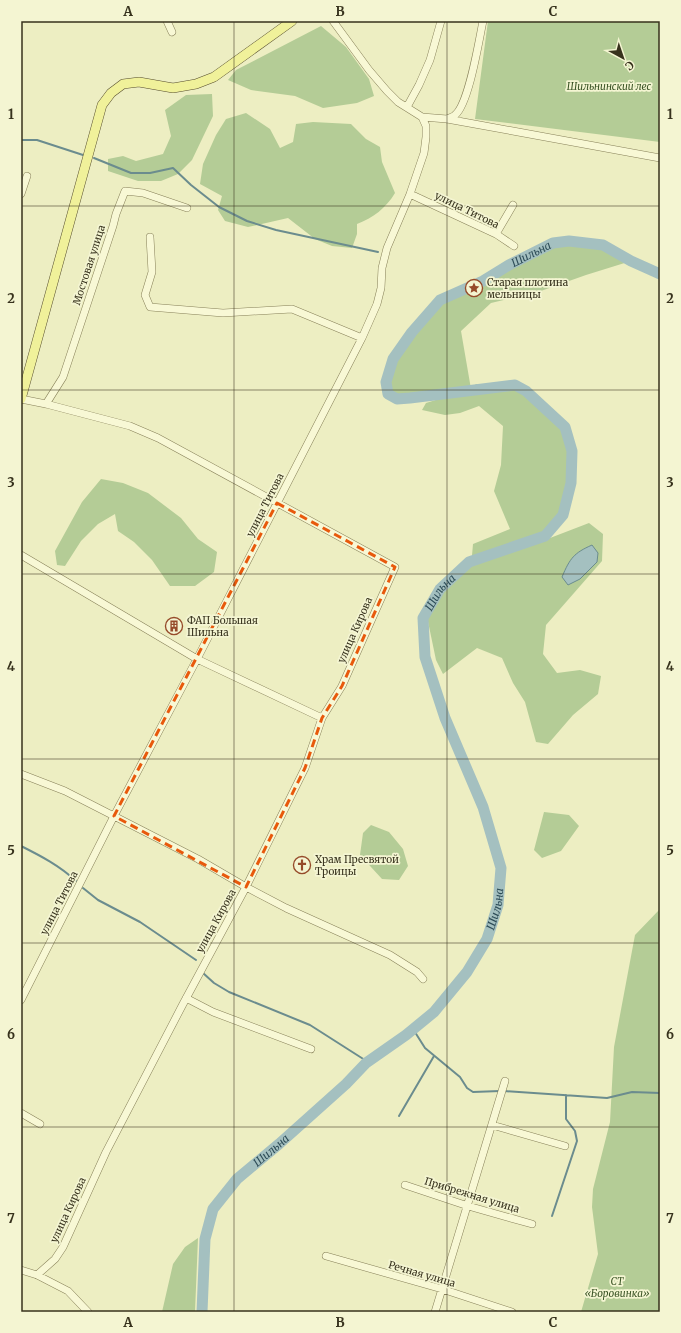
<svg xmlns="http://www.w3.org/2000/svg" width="681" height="1333" viewBox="0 0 681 1333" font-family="Merriweather,serif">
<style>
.green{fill:#b4cc96}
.water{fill:#a4c0c0;stroke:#6b8c8e}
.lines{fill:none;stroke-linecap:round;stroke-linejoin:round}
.stream{stroke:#6b8c8e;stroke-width:2}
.river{stroke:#a4c0c0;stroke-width:11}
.minor-casing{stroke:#878059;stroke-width:8}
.major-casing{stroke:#554c2e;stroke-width:10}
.minor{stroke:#f8f8d5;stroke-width:7}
.major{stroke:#f0f19a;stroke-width:9}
.marked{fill:none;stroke:#e8590c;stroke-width:3;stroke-dasharray:8 5;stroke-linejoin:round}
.grid{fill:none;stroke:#37321d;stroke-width:1;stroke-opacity:0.55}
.labels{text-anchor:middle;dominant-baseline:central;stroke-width:3.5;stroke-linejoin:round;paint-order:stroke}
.park-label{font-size:10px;font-style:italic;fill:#395324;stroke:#f4f5d2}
.street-label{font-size:10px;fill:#37321d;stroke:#f4f5d2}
.poi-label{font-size:10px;fill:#37321d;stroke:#f4f5d2;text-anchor:start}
.water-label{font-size:11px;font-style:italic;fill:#2d4c57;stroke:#f4f5d2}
.neatline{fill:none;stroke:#37321d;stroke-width:1.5}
.grid-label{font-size:13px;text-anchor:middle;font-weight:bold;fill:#37321d}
</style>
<rect width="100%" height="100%" fill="#edeec2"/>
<path class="green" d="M488 21H660V142L475 119Z
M321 26 346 47 369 79 374 96 357 103 323 108 295 96 251 90 228 80 236 70Z
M212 94 213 116 192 160 178 174 161 181H138L108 171V159L123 156 136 161 163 154 171 136 165 110 186 95Z
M246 113 270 129 280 148 293 142 296 124 313 122 351 124 366 139 380 147 382 162 395 193C386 208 373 218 357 224V234L352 248 332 246 315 239 288 218 248 227 225 221 218 210 222 196 200 184 203 164 216 135 226 119Z
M569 241 603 245 631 261 586 275 538 292 491 303 461 331 471 389 476 384 526 391 561 418 576 458 572 501 560 523 537 543 589 523 603 534 602 561 546 625 543 654 557 673 580 670 601 676 598 694 573 715 548 744 536 742 525 702 513 683 502 658 477 648 443 674 436 660 426 612 445 585 471 567 473 544 510 529 494 491 501 465 503 426 479 406 460 413 445 415 422 410 426 403 468 390 410 398 397 399 388 394 386 382 393 359 412 332 440 300 483 281 509 265 553 243Z
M101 479 123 483 148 493 181 518 198 539 217 552 214 572 195 586H170L152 560 134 542 118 531 115 514 98 524 81 541 65 566 57 565 55 551 82 502Z
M544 812 569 815 579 826 561 851 542 858 534 850Z
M371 825 389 832 403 849 408 866 399 880 382 879 360 855 363 833Z
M660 909V1312H581L598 1254 592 1207 593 1189 610 1122 614 1047 635 935Z
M198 1238 195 1312H162L173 1264 185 1247Z"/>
<path class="water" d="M592 545 598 553 597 562 580 579 568 585 562 577C570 558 574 553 592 545Z"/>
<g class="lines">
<path class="stream" d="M21 140H37L83 155
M94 158 131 173H150L173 168 191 185 219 207 247 221 276 230 378 252
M21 846C41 856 60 866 76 881
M83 888 98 900 140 922 196 960
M203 973 214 983 229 992 310 1025 368 1062
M413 1029 425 1048 460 1077 467 1088 473 1092 500 1091
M504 1091 607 1098 632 1092 660 1093
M399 1116 434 1056
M552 1216 577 1141 575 1131 566 1119V1095"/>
<path class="river" id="s1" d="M202 1312 205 1239 213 1209 237 1179 279 1144 346 1084 366 1063 406 1035 434 1012 467 972 487 939 498 905 501 868 483 807 445 718 425 657 423 618 440 589 469 562 545 536 563 515 571 483 572 451 565 427 526 391 515 385 410 398 397 399 388 394 386 382 393 359 412 332 440 300 483 281 509 265 553 243 569 241 603 245 631 261 660 274"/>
<g class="minor-casing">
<path id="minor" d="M167 21 172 32
M333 21 369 70 387 91 398 102 422 117 447 119 660 158
M407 107 419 85 430 60 441 21
M447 119C449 118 453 117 455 115 469 104 479 40 483 21
M21 194 27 176
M410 194 496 234 514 246
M496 234 513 205
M150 237 152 272 145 295 150 307 223 313 292 309 362 338
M21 399 46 404 130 426 158 438 395 567 342 686 322 718 305 768 246 887 183 1004 106 1152 63 1247 55 1259 37 1275
M46 404 63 377 113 226 116 214 125 191 143 193 187 208
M21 555 197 659 322 718
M21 774 65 791 198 859 246 887 286 908 390 955 417 972 423 979
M186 998 213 1012 311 1049
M21 1000 114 816 197 659 362 338 377 304 381 288 382 268 387 248 410 194 424 153 426 137V126L422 117
M21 1113 40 1124
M492 1125 565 1146
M405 1185 468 1206 532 1224
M326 1256 442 1289 512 1312
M21 1270 37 1275 68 1291 88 1312
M435 1312 505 1081"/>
</g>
<g class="major-casing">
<path id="major" d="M21 399 102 105 111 93 123 84 139 82 173 88 196 84 214 77 292 21"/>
</g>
<use href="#minor" class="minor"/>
<use href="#major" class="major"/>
</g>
<path class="marked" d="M277 503 395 567 342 686 322 718 305 768 246 887 114 816Z"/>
<path class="grid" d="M234 21V1312M447 21V1312M21 206H660M21 390H660M21 574H660M21 759H660M21 943H660M21 1127H660"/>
<defs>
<g id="sight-ring" transform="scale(0.9)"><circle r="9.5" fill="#f4f5d2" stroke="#964b2a" stroke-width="1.5"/><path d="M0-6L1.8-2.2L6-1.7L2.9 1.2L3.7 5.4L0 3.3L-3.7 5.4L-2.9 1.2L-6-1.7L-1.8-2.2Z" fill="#964b2a"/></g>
<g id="building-ring" transform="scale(0.9)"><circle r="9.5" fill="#f4f5d2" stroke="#964b2a" stroke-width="1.5"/><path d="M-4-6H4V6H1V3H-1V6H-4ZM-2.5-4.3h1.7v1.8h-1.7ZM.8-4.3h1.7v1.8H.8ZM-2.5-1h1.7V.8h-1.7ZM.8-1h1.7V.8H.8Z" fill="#964b2a"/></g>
<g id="church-ring" transform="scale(0.9)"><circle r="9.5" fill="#f4f5d2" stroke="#964b2a" stroke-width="1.5"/><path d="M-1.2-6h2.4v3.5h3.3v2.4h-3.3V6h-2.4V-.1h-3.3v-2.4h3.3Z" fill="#964b2a"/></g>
</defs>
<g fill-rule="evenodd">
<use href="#sight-ring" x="474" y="288"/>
<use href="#building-ring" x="174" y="626"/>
<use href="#church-ring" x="302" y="865"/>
</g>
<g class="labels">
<g class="park-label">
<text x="609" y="86">Шильнинский лес</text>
<text x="617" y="1281">СТ<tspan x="617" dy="12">«Боровинка»</tspan></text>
</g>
<g class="street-label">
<text transform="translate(467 210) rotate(26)">улица Титова</text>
<text transform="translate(89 265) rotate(-72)">Мостовая улица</text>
<text transform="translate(265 505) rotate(-63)">улица Титова</text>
<text transform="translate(355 630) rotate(-66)">улица Кирова</text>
<text transform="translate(59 903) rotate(-63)">улица Титова</text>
<text transform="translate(216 921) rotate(-61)">улица Кирова</text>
<text transform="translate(472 1195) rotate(17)">Прибрежная улица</text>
<text transform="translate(68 1210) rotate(-65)">улица Кирова</text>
<text transform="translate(422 1274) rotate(16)">Речная улица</text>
</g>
<g class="poi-label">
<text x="487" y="282">Старая плотина<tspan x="487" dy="12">мельницы</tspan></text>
<text x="187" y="620">ФАП Большая<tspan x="187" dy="12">Шильна</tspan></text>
<text x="315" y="859">Храм Пресвятой<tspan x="315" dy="12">Троицы</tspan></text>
</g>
<g class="water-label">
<text stroke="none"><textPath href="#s1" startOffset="1508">Шильна</textPath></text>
<text stroke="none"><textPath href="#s1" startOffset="859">Шильна</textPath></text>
<text stroke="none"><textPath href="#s1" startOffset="523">Шильна</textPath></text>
<text stroke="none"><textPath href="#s1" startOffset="187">Шильна</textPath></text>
</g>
</g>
<rect width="681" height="1333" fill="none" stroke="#f4f5d2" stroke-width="44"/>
<g transform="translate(623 58) rotate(140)" stroke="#f4f5d2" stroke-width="3" paint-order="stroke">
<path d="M0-3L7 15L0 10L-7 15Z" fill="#37321d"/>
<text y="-6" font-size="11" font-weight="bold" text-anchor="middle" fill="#37321d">С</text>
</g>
<rect x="22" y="22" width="637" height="1289" class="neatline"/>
<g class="grid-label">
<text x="128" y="16">A</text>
<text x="340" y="16">B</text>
<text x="553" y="16">C</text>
<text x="11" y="119">1</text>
<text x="670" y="119">1</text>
<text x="11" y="303">2</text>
<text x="670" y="303">2</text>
<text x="11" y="487">3</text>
<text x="670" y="487">3</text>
<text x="11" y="671">4</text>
<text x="670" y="671">4</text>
<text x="11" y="855">5</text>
<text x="670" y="855">5</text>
<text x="11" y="1039">6</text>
<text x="670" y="1039">6</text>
<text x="11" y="1223">7</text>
<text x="670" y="1223">7</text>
<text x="128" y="1327">A</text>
<text x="340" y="1327">B</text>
<text x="553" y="1327">C</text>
</g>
</svg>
